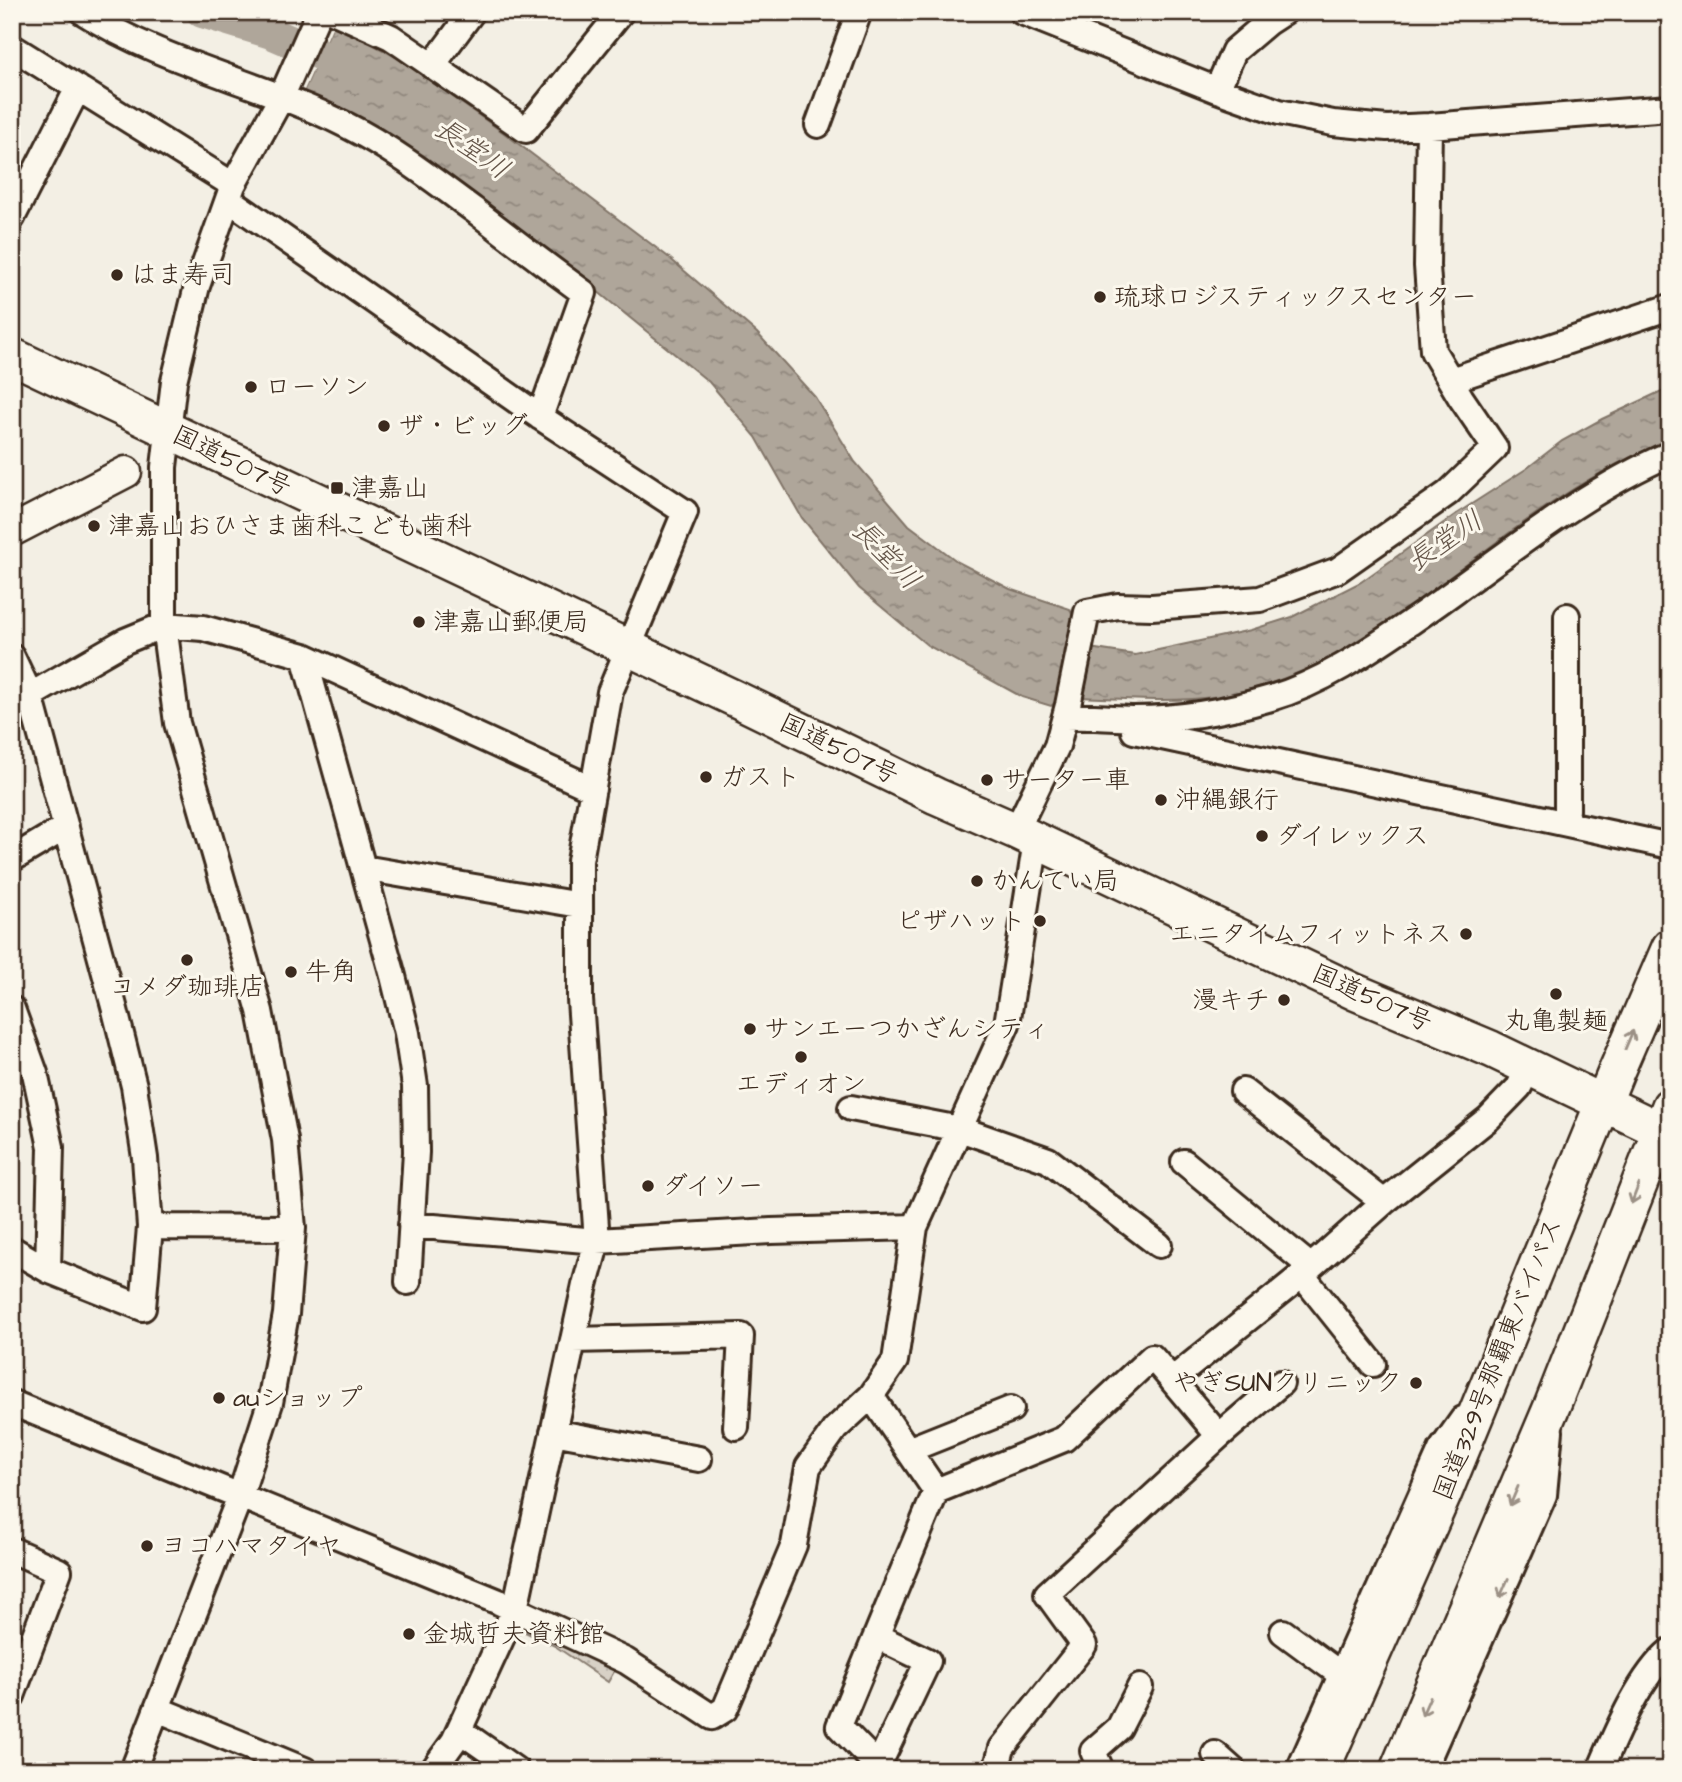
<svg xmlns="http://www.w3.org/2000/svg" width="1682" height="1782" viewBox="0 0 1682 1782" font-family="'Architects Daughter','Klee One',sans-serif">
<style>
.grass{fill:url(#grass-dots);stroke:#8a7e72;stroke-width:2}
.water{fill:url(#water-ripples);stroke:#817468;stroke-width:2}
.pier{fill:#f3efe4}
.lines{fill:none;stroke-linecap:round;stroke-linejoin:round}
.river{stroke:#afa69a;stroke-width:32}
.minor-casing{stroke:#3b2a1e;stroke-width:30}
.major-casing{stroke:#3b2a1e;stroke-width:35}
.highway-casing{stroke:#3b2a1e;stroke-width:40}
.minor{stroke:#fbf7ec;stroke-width:24}
.major{stroke:#fbf7ec;stroke-width:30}
.highway{stroke:#fbf7ec;stroke-width:35}
.oneway{stroke:#9b9085}
.poi-dot{fill:#3b2a1e;stroke:#fbf7ec;stroke-width:2.5}
.labels{text-anchor:middle;dominant-baseline:central;stroke-width:6;stroke-linejoin:round;paint-order:stroke}
.poi-label{font-size:26px;fill:#3b2a1e;stroke:#fbf7ec;text-anchor:start}
.street-label{font-size:26px;fill:#3b2a1e;stroke:#fbf7ec}
.water-label{font-size:28px;font-style:italic;fill:#645549;stroke:#fbf7ec}
</style>
<defs>
<pattern id="grass-dots" width="8" height="8" patternUnits="userSpaceOnUse" patternTransform="scale(1.75)"><rect width="8" height="8" fill="#d8d1c6"/><path d="M2 2h.1M6 6h.1" fill="none" stroke="#bab4aa" stroke-width="1.8" stroke-linecap="round"/></pattern>
<pattern id="water-ripples" width="26" height="14" patternUnits="userSpaceOnUse" patternTransform="scale(1.75)"><rect width="26" height="14" fill="#afa69a"/><path d="M2 4q2-2 4 0t4 0M15 11q2-2 4 0t4 0" fill="none" stroke="#90877d"/></pattern>
</defs>
<rect width="100%" height="100%" fill="#f3efe4"/>
<filter id="ink" filterUnits="userSpaceOnUse"><feTurbulence type="fractalNoise" baseFrequency=".0143" numOctaves="2"/><feDisplacementMap in="SourceGraphic" scale="14" xChannelSelector="R" yChannelSelector="G"/><feConvolveMatrix kernelMatrix="1 2 1 2 8 2 1 2 1" color-interpolation-filters="sRGB"/></filter>
<g filter="url(#ink)">
<path class="grass" d="M528 1623 619 1663 608 1682 555 1646 523 1631Z"/>
<path class="water" d="M334 23 396 57 504 133 667 256 757 333 815 397 855 462 909 525 958 562 1010 589 1070 609 1075 621 1061 698 1051 706 1022 697 927 645 859 588 802 518 756 437 709 382 597 291 423 155 301 97Z
M1670 387V440C1592 470 1524 521 1458 571 1433 589 1411 609 1385 625 1336 658 1279 686 1220 696 1174 703 1127 699 1081 697L1089 648 1135 655 1251 630 1292 617 1361 582 1456 514 1526 469 1562 441 1602 419Z"/>
<path class="pier" d="M331 21 334 23 301 97 297 95Z"/>
<g class="lines">
<path class="river" d="M202 12 271 33 357 70"/>
<g class="minor-casing">
<path id="minor" d="M83 12C164 64 260 82 346 125 392 148 432 179 474 210 510 238 547 266 584 293L540 417
M335 12 391 37 526 130 621 12
M1022 12 1217 90 1279 112 1333 123 1387 128 1429 126 1670 108
M12 47 233 185
M432 66 472 12
M1217 90 1234 51 1267 23 1284 12
M818 125 859 12
M228 199 540 417 685 512 610 692 580 861V1000L597 1241 585 1285 515 1609 454 1741 433 1770
M12 218 78 88
M1451 380 1670 307
M304 656 393 976 407 1033 415 1086 416 1152 408 1282
M12 657 30 695 115 1010 134 1086 145 1158 150 1227 143 1308 48 1270 12 1249
M12 706 125 641 164 625 203 628 304 656 593 789
M1065 717C1088 716 1111 718 1134 719 1180 719 1227 711 1271 698 1322 683 1367 652 1411 622 1495 565 1575 495 1670 454
M1134 731 1670 846
M1564 823 1567 810V616
M1016 831 1057 746 1068 705 1087 612 1118 606 1152 607 1260 599 1338 570 1448 493 1495 448 1461 398 1433 351 1427 266 1429 126
M12 859 66 827
M363 868 580 905
M12 1009 35 1073 51 1147 48 1270
M1243 1091 1384 1202
M851 1108 960 1129 1048 1160 1159 1245
M1184 1162 1311 1267
M411 1225 597 1241 771 1231 915 1227
M150 1227 293 1228
M1302 1275 1373 1364
M573 1340 741 1336 736 1427
M871 1396 936 1491 839 1726 878 1766 928 1661 876 1636
M12 1403 240 1496 270 1403 286 1314 293 1228 285 1140 260 1011 177 723 164 625V467L174 381 197 286 233 185 281 98 319 12
M553 1432 699 1459
M1219 1436 1281 1383
M908 1450 1011 1409
M936 1491 1064 1439 1152 1357 1172 1380
M12 1550 59 1571 12 1696
M1283 1632 1340 1674
M157 1709 305 1770
M459 1730 516 1770
M1215 1754 1233 1770
M133 1770 240 1496 499 1602 626 1661 712 1717 725 1709 794 1545 808 1467 835 1429 871 1396 895 1361 915 1227 1007 1024 1036 841
M996 1770 1002 1748 1084 1645 1047 1594 1219 1436 1172 1380 1302 1275 1384 1202 1489 1118 1519 1087 1529 1067
M1101 1770 1093 1751 1119 1728 1140 1687
M1299 1770 1441 1450 1463 1419
M1423 1770 1544 1495 1550 1431
M1600 1770C1615 1735 1640 1675 1670 1651"/>
</g>
<g class="major-casing">
<path id="major" d="M12 531 126 472"/>
</g>
<g class="highway-casing">
<path id="highway" d="M12 356 734 698 936 796 1016 831 1355 992 1491 1049 1670 1135
M1321 1770 1443 1495 1616 1072 1670 947
M1398 1770 1552 1406 1670 1106"/>
</g>
<use href="#minor" class="minor"/>
<use href="#major" class="major"/>
<use href="#highway" class="highway"/>
</g>
<defs><path id="oneway-shaft" d="M-6 0H5M1.5-3L5.5 0L1.5 3" fill="none" stroke-width="1.6" stroke-linecap="round" stroke-linejoin="round" transform="scale(1.75)"/></defs>
<g class="oneway">
<use href="#oneway-shaft" transform="translate(1629 1040) rotate(-67)"/>
<use href="#oneway-shaft" transform="translate(1635 1194) rotate(111)"/>
<use href="#oneway-shaft" transform="translate(1514 1496) rotate(113)"/>
<use href="#oneway-shaft" transform="translate(1504 1588) rotate(114)"/>
<use href="#oneway-shaft" transform="translate(1426 1706) rotate(114)"/>
</g>
</g>
<g class="poi-dot">
<circle cx="117" cy="275" r="7"/>
<circle cx="1100" cy="297" r="7"/>
<circle cx="251" cy="387" r="7"/>
<circle cx="384" cy="426" r="7"/>
<rect x="330" y="481" width="14" height="14" rx="3.5"/>
<circle cx="94" cy="526" r="7"/>
<circle cx="419" cy="622" r="7"/>
<circle cx="706" cy="777" r="7"/>
<circle cx="987" cy="780" r="7"/>
<circle cx="1161" cy="800" r="7"/>
<circle cx="1262" cy="836" r="7"/>
<circle cx="977" cy="881" r="7"/>
<circle cx="1040" cy="921" r="7"/>
<circle cx="1466" cy="934" r="7"/>
<circle cx="187" cy="960" r="7"/>
<circle cx="291" cy="972" r="7"/>
<circle cx="1556" cy="994" r="7"/>
<circle cx="1284" cy="1000" r="7"/>
<circle cx="750" cy="1029" r="7"/>
<circle cx="801" cy="1057" r="7"/>
<circle cx="648" cy="1186" r="7"/>
<circle cx="1416" cy="1383" r="7"/>
<circle cx="219" cy="1398" r="7"/>
<circle cx="147" cy="1546" r="7"/>
<circle cx="409" cy="1634" r="7"/>
</g>
<g class="labels">
<g class="poi-label">
<text x="131" y="275">はま寿司</text>
<text x="1114" y="297">琉球ロジスティックスセンター</text>
<text x="265" y="387">ローソン</text>
<text x="398" y="426">ザ・ビッグ</text>
<text x="351" y="488">津嘉山</text>
<text x="108" y="526">津嘉山おひさま歯科こども歯科</text>
<text x="433" y="622">津嘉山郵便局</text>
<text x="720" y="777">ガスト</text>
<text x="1001" y="780">サーター車</text>
<text x="1175" y="800">沖縄銀行</text>
<text x="1276" y="836">ダイレックス</text>
<text x="991" y="881">かんてい局</text>
<text x="1026" y="921" text-anchor="end">ピザハット</text>
<text x="1452" y="934" text-anchor="end">エニタイムフィットネス</text>
<text x="305" y="972">牛角</text>
<text x="187" y="987" text-anchor="middle">コメダ珈琲店</text>
<text x="1270" y="1000" text-anchor="end">漫キチ</text>
<text x="1556" y="1021" text-anchor="middle">丸亀製麺</text>
<text x="764" y="1029">サンエーつかざんシティ</text>
<text x="801" y="1084" text-anchor="middle">エディオン</text>
<text x="662" y="1186">ダイソー</text>
<text x="1402" y="1383" text-anchor="end">やぎSUNクリニック</text>
<text x="233" y="1398">auショップ</text>
<text x="161" y="1546">ヨコハマタイヤ</text>
<text x="423" y="1634">金城哲夫資料館</text>
</g>
<g class="street-label">
<text transform="translate(232 461) rotate(26)">国道507号</text>
<text transform="translate(839 749) rotate(26)">国道507号</text>
<text transform="translate(1372 998) rotate(24)">国道507号</text>
<text transform="translate(1498 1359) rotate(-68)">国道329号那覇東バイパス</text>
</g>
<g class="water-label">
<text transform="translate(472 149) rotate(35)">長堂川</text>
<text transform="translate(1445 541) rotate(-34)">長堂川</text>
<text transform="translate(886 555) rotate(46)">長堂川</text>
</g>
</g>
<rect width="1682" height="1782" fill="none" stroke="#fbf7ec" stroke-width="42"/>
<rect x="21" y="21" width="1640" height="1740" fill="none" stroke="#3b2a1e" stroke-width="2.5" filter="url(#ink)"/>
</svg>
